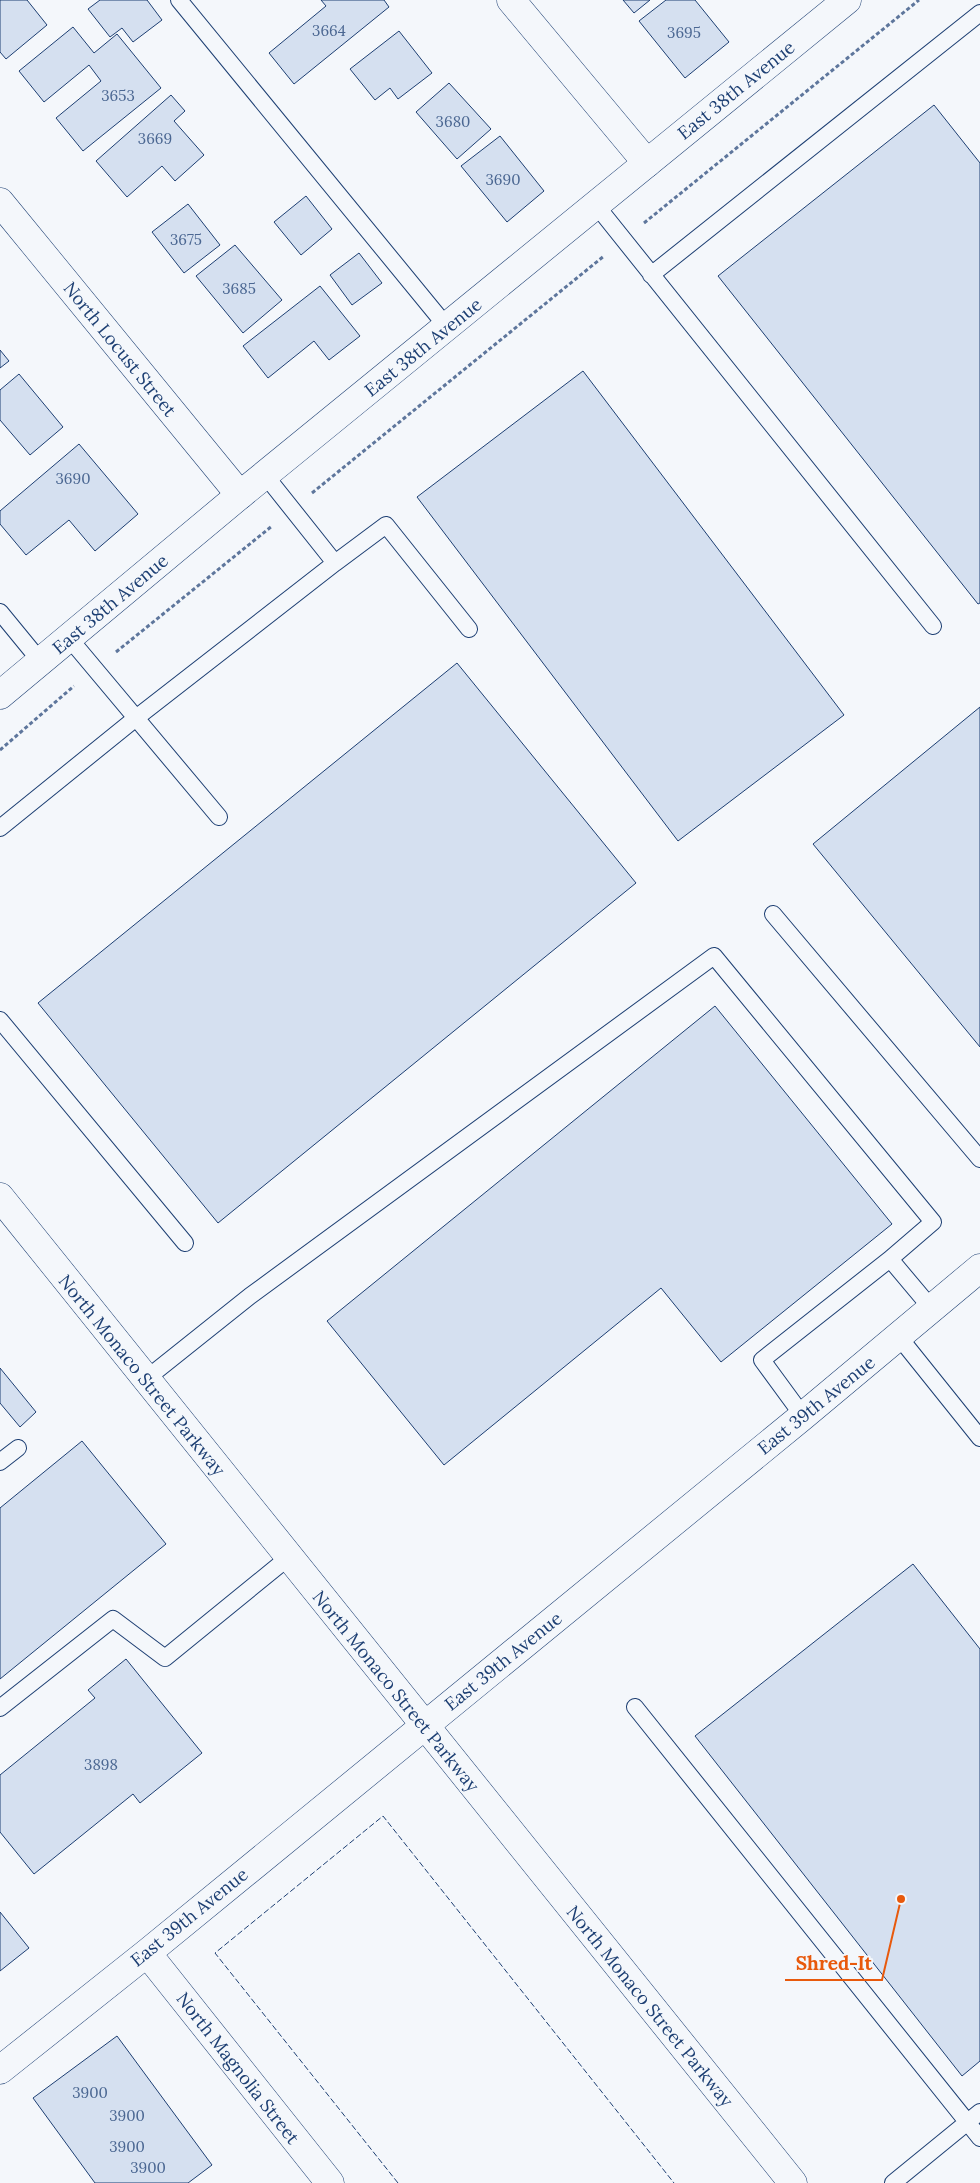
<svg xmlns="http://www.w3.org/2000/svg" width="980" height="2183" viewBox="0 0 980 2183" font-family="Lora,serif">
<style>
.building{fill:#d5e0f0;stroke:#1d3f73}
.lines{fill:none;stroke-linecap:round;stroke-linejoin:round}
.service-casing{stroke:#1d3f73;stroke-width:18}
.minor-casing{stroke:#1d3f73;stroke-width:29}
.tertiary-casing{stroke:#1d3f73;stroke-width:29}
.path{stroke:#5e769c;stroke-width:3;stroke-dasharray:4 2.5;stroke-linecap:butt}
.service{stroke:#f4f7fb;stroke-width:16}
.minor{stroke:#f4f7fb;stroke-width:28}
.tertiary{stroke:#f4f7fb;stroke-width:28}
.fence{stroke:#1d3f73;stroke-width:1;stroke-dasharray:6 2.5;stroke-linecap:butt}
.labels{text-anchor:middle;dominant-baseline:central;stroke-width:4;stroke-linejoin:round;paint-order:stroke}
.number-label{font-size:15px;fill:#4b6792}
.street-label{font-size:18px;fill:#1d3f73;stroke:#f4f7fb}
.leader{fill:none;stroke:#e8590c;stroke-width:2}
.callout-dot{fill:#e8590c;stroke:#f4f7fb;stroke-width:2}
.callout-label{font-size:19px;text-anchor:middle;font-weight:bold;fill:#e8590c;stroke:#f4f7fb;stroke-width:4;stroke-linejoin:round;paint-order:stroke}
</style>
<rect width="100%" height="100%" fill="#f4f7fb"/>
<path class="building" d="M0 0H27L47 25 6 59 0 52Z
M100 0H147L162 20 133 42 122 28 110 37 88 9Z
M321 0H384L389 7 294 84 269 53 326 6Z
M623 0H650L634 13Z
M666 0H695L729 42 685 78 639 21Z
M73 27 94 53 117 34 161 88 83 151 56 118 101 81 89 65 44 102 19 71Z
M399 31 432 73 398 99 390 88 375 100 350 69Z
M449 83 491 129 457 159 416 112Z
M171 95 185 111 174 121 204 155 175 181 162 166 127 197 96 161Z
M934 105 980 163V603L978 604 718 276Z
M500 136 544 191 507 222 461 166Z
M306 196 332 229 301 255 274 222Z
M188 204 220 245 184 273 152 232Z
M235 245 282 300 243 333 196 276Z
M359 253 382 283 352 305 330 275Z
M320 286 360 336 329 360 314 341 268 378 243 346Z
M0 350 9 361 0 368Z
M583 371 844 715 678 841 417 497Z
M19 374 63 427 30 455 0 420V390Z
M79 444 138 514 95 551 69 520 26 555 0 524V511Z
M457 663 636 883 218 1223 38 1003Z
M980 707V1047L813 844Z
M715 1006 892 1224 721 1362 661 1288 444 1465 327 1321Z
M0 1368 36 1412 20 1427 0 1403Z
M82 1441 166 1544 0 1679V1508Z
M913 1564 980 1649V2061L962 2076 695 1736Z
M126 1659 202 1753 140 1803 133 1794 34 1874 0 1832V1775L95 1698 88 1690Z
M0 1912 29 1948 0 1971Z
M117 2036 212 2165 188 2183H95L33 2098Z"/>
<g class="lines">
<g class="service-casing">
<path id="service" d="M179 0 447 327
M596 205 933 626
M651 275 980 13
M265 475 335 563 386 525 469 629
M0 612 41 662
M69 638 219 817
M0 828 136 718 335 563
M773 914 980 1159
M0 1020 185 1243
M899 1337 980 1438
M146 1379 250 1296 714 956 933 1222 890 1259 932 1309
M803 1416 762 1360 890 1259
M0 1462 18 1448
M635 1707 980 2138
M0 1708 113 1619 165 1658 289 1557
M893 2183 980 2112"/>
</g>
<g class="minor-casing">
<path id="minor" d="M511 0 647 163
M0 202 240 495
M147 1953 330 2183
M0 2070 147 1953 803 1416 980 1268"/>
</g>
<g class="tertiary-casing">
<path id="tertiary" d="M0 695 240 495 847 0
M0 1197 793 2183"/>
</g>
<path class="path" d="M644 223 919 0
M312 493 604 256
M116 652 272 526
M0 750 74 686"/>
<use href="#service" class="service"/>
<use href="#minor" class="minor"/>
<use href="#tertiary" class="tertiary"/>
<path class="fence" d="M398 2183 215 1953 383 1816 674 2183"/>
</g>
<g class="labels">
<g class="number-label">
<text x="329" y="30">3664</text>
<text x="684" y="32">3695</text>
<text x="118" y="95">3653</text>
<text x="453" y="121">3680</text>
<text x="155" y="138">3669</text>
<text x="503" y="179">3690</text>
<text x="186" y="239">3675</text>
<text x="239" y="288">3685</text>
<text x="73" y="478">3690</text>
<text x="101" y="1764">3898</text>
<text x="90" y="2092">3900</text>
<text x="127" y="2115">3900</text>
<text x="127" y="2146">3900</text>
<text x="148" y="2167">3900</text>
</g>
<g class="street-label">
<text transform="translate(736 90) rotate(-39)">East 38th Avenue</text>
<text transform="translate(423 347) rotate(-39)">East 38th Avenue</text>
<text transform="translate(120 349) rotate(51)">North Locust Street</text>
<text transform="translate(110 604) rotate(-40)">East 38th Avenue</text>
<text transform="translate(142 1375) rotate(51)">North Monaco Street Parkway</text>
<text transform="translate(816 1405) rotate(-39)">East 39th Avenue</text>
<text transform="translate(503 1661) rotate(-39)">East 39th Avenue</text>
<text transform="translate(396 1691) rotate(51)">North Monaco Street Parkway</text>
<text transform="translate(189 1917) rotate(-39)">East 39th Avenue</text>
<text transform="translate(650 2006) rotate(51)">North Monaco Street Parkway</text>
<text transform="translate(238 2068) rotate(52)">North Magnolia Street</text>
</g>
</g>
<path class="leader" d="M901 1899L882 1980H785"/>
<circle class="callout-dot" cx="901" cy="1899" r="5"/>
<g class="callout-label">
<text x="834" y="1970">Shred-It</text>
</g>
</svg>
